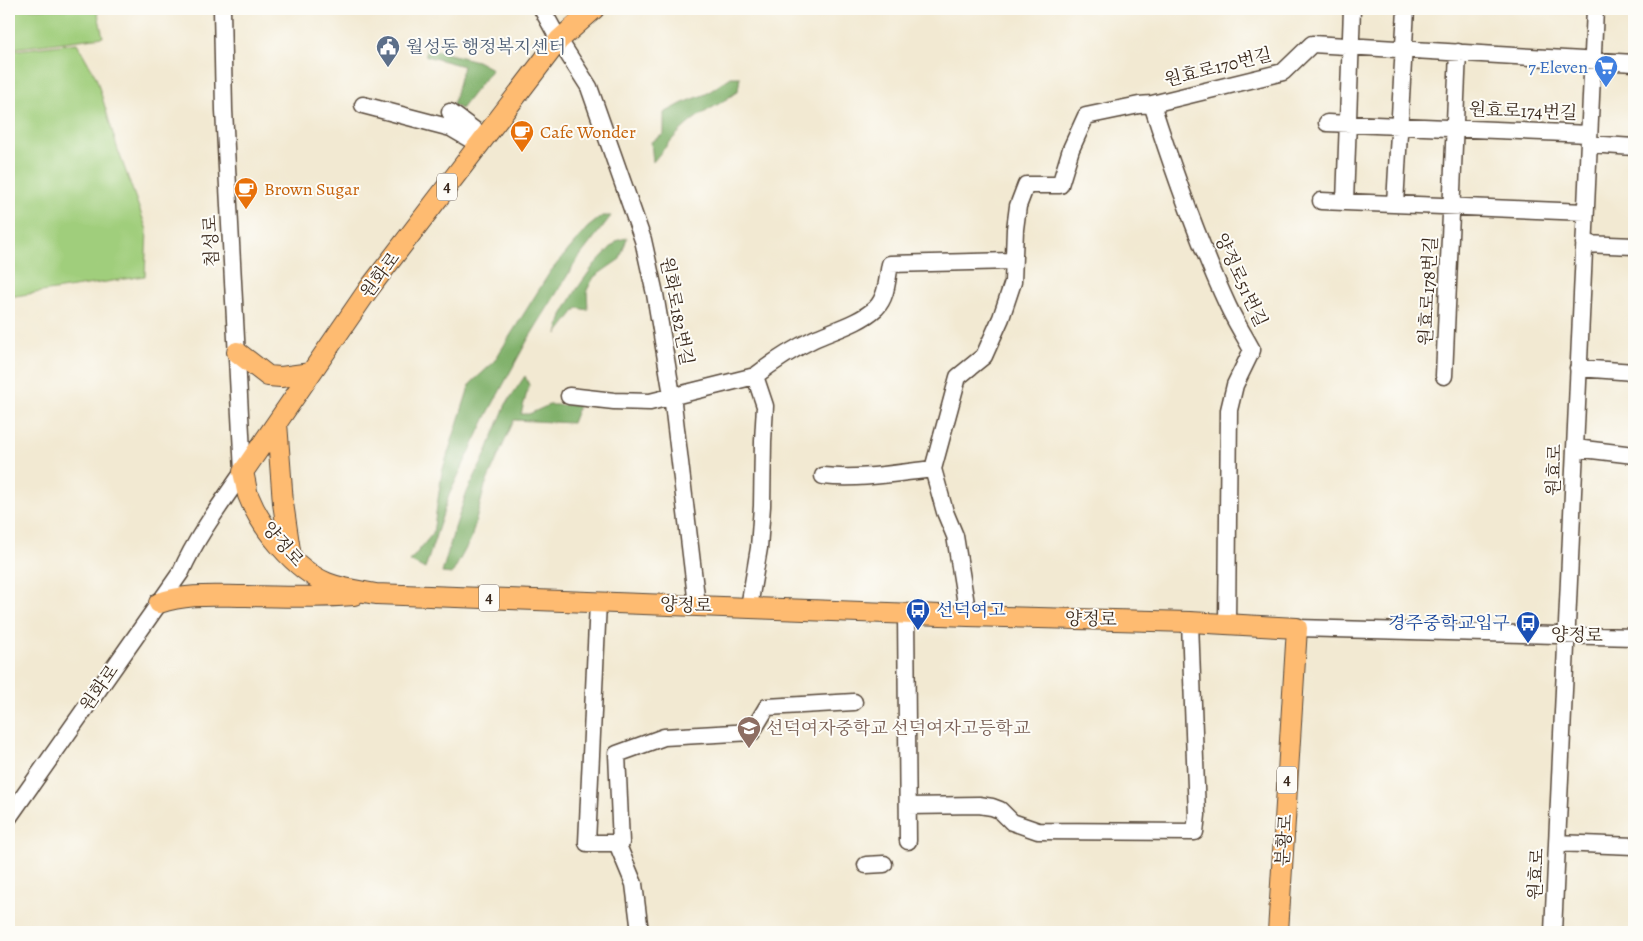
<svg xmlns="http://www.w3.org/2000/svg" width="1643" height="941" viewBox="0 0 1643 941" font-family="Alegreya,'Noto Serif KR',serif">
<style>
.green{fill:#a0ce7b;stroke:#6e7c4c}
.forest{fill:#80b16b;stroke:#5e6e44}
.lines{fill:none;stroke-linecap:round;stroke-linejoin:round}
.minor-casing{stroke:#564739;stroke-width:19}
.major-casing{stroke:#564739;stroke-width:22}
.minor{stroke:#fff;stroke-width:16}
.major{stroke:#febb71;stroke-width:20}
.labels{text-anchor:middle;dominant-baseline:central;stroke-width:4;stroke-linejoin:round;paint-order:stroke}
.shield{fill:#fdfcf7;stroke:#75695f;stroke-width:1}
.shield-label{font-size:16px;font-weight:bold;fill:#3b2a1e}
.service-label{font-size:18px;fill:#4e5e75;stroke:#fdfcf7;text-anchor:start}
.street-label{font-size:18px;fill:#3b2a1e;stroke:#fdfcf7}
.shop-label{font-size:18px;fill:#366cbe;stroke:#fdfcf7;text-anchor:end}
.food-label{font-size:18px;fill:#c56008;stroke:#fdfcf7;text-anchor:start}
.transit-label{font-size:18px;fill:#164399;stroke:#fdfcf7;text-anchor:start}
.education-label{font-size:18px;fill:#785e54;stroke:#fdfcf7;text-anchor:start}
</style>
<rect width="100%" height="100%" fill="#fdfcf7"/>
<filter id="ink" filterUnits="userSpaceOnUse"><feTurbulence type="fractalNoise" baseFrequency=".02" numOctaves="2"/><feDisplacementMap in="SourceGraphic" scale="10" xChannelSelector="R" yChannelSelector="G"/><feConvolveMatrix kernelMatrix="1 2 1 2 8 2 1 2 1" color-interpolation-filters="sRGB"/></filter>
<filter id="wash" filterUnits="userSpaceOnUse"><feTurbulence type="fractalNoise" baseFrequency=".0096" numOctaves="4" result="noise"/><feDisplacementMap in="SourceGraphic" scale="20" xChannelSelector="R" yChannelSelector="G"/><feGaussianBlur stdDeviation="1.12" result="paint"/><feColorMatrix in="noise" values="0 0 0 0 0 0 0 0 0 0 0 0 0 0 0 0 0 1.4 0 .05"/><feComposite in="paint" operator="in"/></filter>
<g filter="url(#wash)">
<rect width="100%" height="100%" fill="#f2e9d2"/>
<path class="green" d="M9 9H97L103 37 9 49Z
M77 43 96 77 117 147 147 230 145 276 9 297V51Z"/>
<path class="forest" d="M426 48 477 61 492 69 461 109 453 105 463 66 426 56Z
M731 77H740L738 91C725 101 711 108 697 117 680 129 666 146 653 162L651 142 664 134V113L683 103 706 94Z
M602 216H611L577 260 527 341 488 413 449 495 425 569 410 561 433 533 442 472 470 384 493 363 550 272 587 228Z
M627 238 620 259 594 277 587 290 588 310 577 308 557 334 562 315 577 289 594 265 618 240Z
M525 376 529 385 521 414H529L549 405H579L572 423 514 420 485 486 471 539 452 574 442 573 453 534 466 494 483 460 506 404Z"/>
</g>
<g filter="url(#ink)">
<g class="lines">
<g class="minor-casing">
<path id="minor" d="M542 9 559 40 589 87 643 240 655 294 672 395 697 605
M1152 104C1174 173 1198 241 1228 306 1235 321 1244 335 1252 350L1235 385 1229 410 1227 624
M363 105 451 128 480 145
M450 112 485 138
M1327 123 1589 134
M1589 144 1634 147
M1321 201 1585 212
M1345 202 1352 9
M1395 204 1406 9
M1584 244 1634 246
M1578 368 1634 372
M1444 376 1458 52
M569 396 614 401 650 402 755 376
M1575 448 1634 455
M823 476C860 480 896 473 933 469
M598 602 587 843H621L617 754 664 737 752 732 767 707 854 702
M749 607 759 548 762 506 763 441 765 406 755 376C773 362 793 349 814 339 834 330 860 323 876 308 887 297 887 279 890 264L1013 261
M906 613 908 841
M968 616 955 536 945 512 933 469 958 377 984 356 1001 318 1013 282 1015 229 1018 206 1026 185H1060L1071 149 1086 116 1139 105 1152 104 1283 72 1312 44 1634 63
M1297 628 1634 637
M908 806 979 805 992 807 1000 810 1012 822 1038 831 1195 832 1197 815 1190 622
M9 817 181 572C197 536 221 504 243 472L224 110 222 9
M617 843 634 884 640 932
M1557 843 1634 846
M866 865 884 864
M1553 932 1595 9"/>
</g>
<g class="major-casing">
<path id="major" d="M594 9 559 40 368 290 243 472C245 479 246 488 248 495 261 528 294 569 327 583 342 589 359 591 376 594L968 616 1190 622 1297 628 1278 932
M237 352 268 376 281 377 311 373
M277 423 283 503 291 557
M159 603C188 593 216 596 246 596 282 597 318 598 354 595"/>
</g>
<use href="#minor" class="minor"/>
<use href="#major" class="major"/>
</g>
</g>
<defs>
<g id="civic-pin" transform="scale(1.25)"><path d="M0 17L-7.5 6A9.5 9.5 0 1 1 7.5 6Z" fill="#5c6f8a" stroke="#fdfcf7"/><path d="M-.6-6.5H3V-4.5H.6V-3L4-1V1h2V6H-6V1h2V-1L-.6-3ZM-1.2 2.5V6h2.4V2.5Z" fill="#fff"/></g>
<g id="supermarket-pin" transform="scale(1.25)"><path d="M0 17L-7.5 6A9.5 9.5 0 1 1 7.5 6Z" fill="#3f7fe0" stroke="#fdfcf7"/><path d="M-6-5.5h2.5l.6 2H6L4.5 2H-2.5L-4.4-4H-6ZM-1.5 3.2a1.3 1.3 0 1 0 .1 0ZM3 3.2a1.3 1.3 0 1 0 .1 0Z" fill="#fff"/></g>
<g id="cafe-pin" transform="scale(1.25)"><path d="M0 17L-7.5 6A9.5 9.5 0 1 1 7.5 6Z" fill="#e8710a" stroke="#fdfcf7"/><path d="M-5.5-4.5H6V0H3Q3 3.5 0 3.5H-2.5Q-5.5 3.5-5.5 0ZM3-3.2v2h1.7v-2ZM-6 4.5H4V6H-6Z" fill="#fff"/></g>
<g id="bus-pin" transform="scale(1.25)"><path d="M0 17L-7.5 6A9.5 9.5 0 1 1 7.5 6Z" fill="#1a4fb4" stroke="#fdfcf7"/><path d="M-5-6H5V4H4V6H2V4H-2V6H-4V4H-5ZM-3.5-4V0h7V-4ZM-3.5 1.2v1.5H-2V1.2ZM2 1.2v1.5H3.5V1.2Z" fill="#fff"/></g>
<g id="school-pin" transform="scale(1.25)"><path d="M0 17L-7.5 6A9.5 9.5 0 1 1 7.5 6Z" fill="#8d6e63" stroke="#fdfcf7"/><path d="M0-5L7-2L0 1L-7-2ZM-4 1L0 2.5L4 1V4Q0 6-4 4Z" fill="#fff"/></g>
</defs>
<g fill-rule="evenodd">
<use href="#civic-pin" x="388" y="47"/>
<use href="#supermarket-pin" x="1606" y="67"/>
<use href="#cafe-pin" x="522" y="132"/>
<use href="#cafe-pin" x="246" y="189"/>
<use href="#bus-pin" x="918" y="610"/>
<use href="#bus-pin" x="1528" y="623"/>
<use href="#school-pin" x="749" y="728"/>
</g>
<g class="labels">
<g class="shield">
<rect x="437" y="173.5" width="20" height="27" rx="4"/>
<rect x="479" y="584.5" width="20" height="27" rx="4"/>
<rect x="1277" y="766.5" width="20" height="27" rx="4"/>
</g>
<g class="shield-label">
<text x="447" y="187">4</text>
<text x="489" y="598">4</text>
<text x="1287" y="780">4</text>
</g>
<g class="service-label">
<text x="406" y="47">월성동 행정복지센터</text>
</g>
<g class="street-label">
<text transform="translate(1218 67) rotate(-14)">원효로170번길</text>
<text transform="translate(1523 111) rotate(2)">원효로174번길</text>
<text transform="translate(211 241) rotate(-93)">첨성로</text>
<text transform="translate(380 275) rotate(-53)">원화로</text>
<text transform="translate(1241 280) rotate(65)">양정로51번길</text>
<text transform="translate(1428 291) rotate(-87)">원효로178번길</text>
<text transform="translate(677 311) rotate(79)">원화로182번길</text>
<text transform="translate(1554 470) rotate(-88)">원효로</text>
<text transform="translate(283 544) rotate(49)">양정로</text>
<text transform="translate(686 605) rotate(2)">양정로</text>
<text transform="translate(1091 619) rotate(1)">양정로</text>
<text transform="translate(1577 635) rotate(1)">양정로</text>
<text transform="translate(99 688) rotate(-55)">원화로</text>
<text transform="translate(1284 840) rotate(-86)">분황로</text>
<text transform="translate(1536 874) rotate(-87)">원효로</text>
</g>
<g class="shop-label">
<text x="1588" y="67">7 Eleven</text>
</g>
<g class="food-label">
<text x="540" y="132">Cafe Wonder</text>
<text x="264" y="189">Brown Sugar</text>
</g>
<g class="transit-label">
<text x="936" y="610">선덕여고</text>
<text x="1510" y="623" text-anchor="end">경주중학교입구</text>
</g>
<g class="education-label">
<text x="766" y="728">선덕여자중학교 선덕여자고등학교</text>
</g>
</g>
<rect width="1643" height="941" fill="none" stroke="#fdfcf7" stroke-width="30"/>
</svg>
